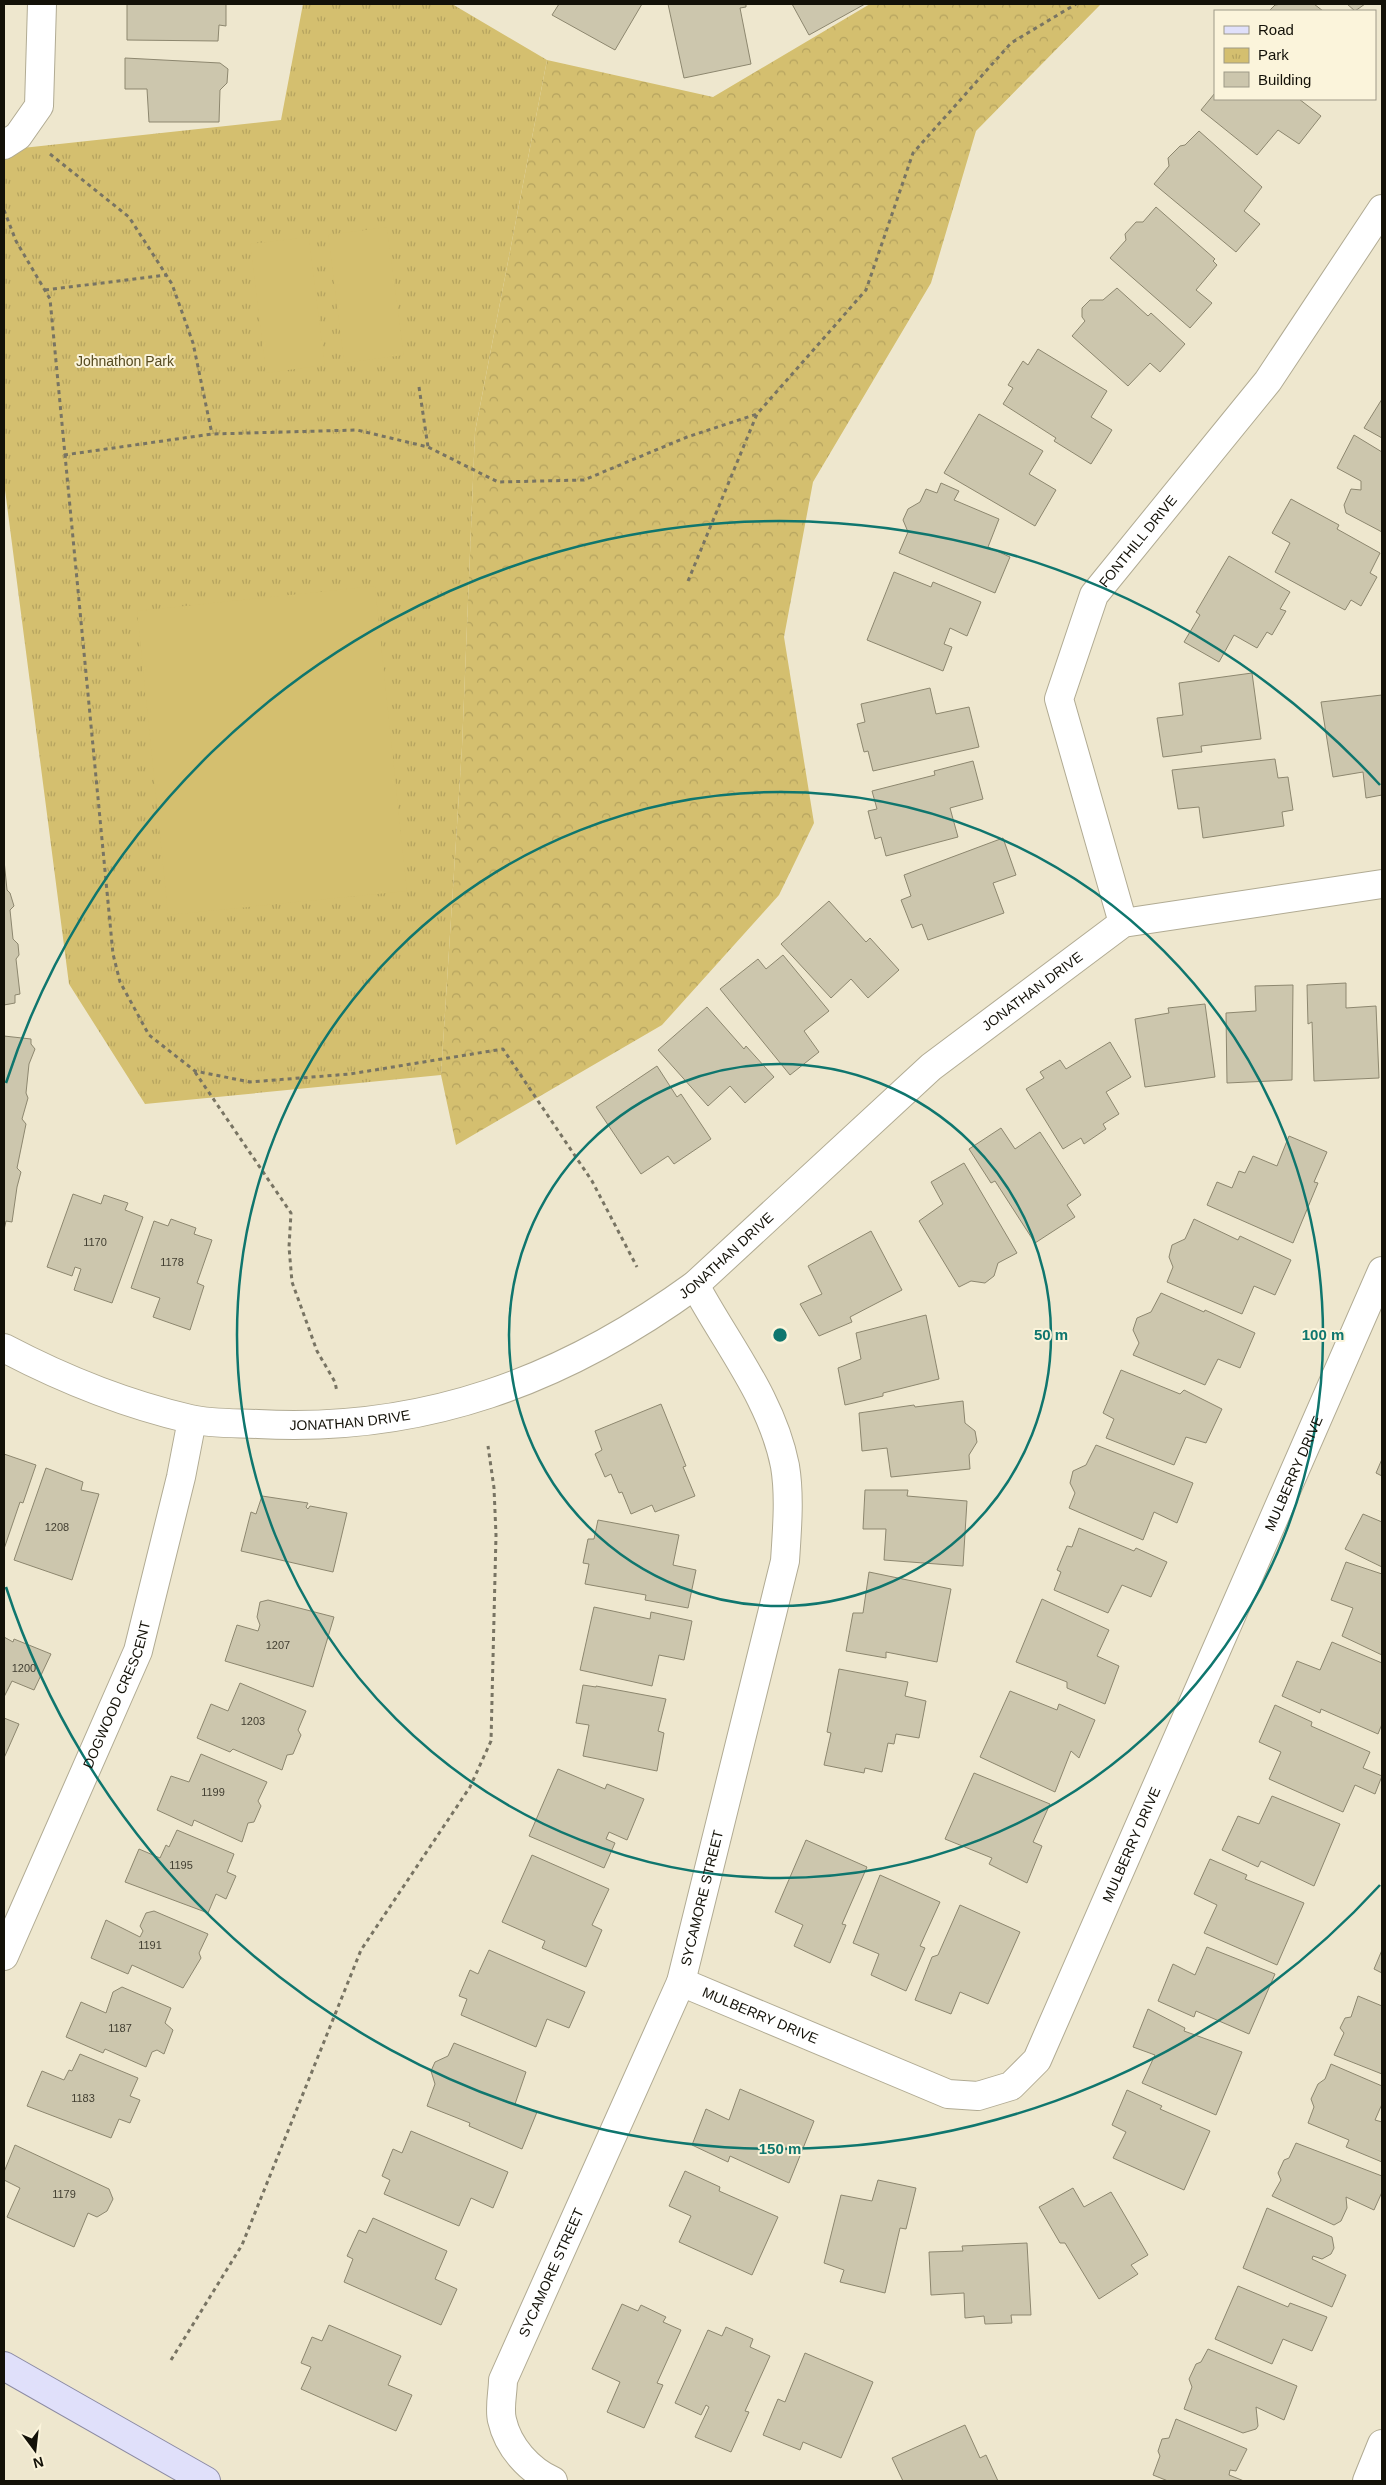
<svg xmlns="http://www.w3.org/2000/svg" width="1386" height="2485" viewBox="0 0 1386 2485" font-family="Arial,sans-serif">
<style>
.forest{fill:url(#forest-crowns)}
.park{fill:url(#park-tufts)}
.pitch{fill:#d4bf6f}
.building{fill:#ccc6ad;stroke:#8d876f}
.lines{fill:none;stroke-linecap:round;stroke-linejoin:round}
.minor-casing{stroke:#b1ab93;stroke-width:30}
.major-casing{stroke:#8b8aa3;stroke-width:30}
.path{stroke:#787463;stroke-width:3;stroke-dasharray:4 4;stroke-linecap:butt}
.minor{stroke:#fff;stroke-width:28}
.major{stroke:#e0e0fa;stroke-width:28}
.ring{fill:none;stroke:#0f766e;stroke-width:2.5}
.labels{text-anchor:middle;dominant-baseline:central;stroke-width:4;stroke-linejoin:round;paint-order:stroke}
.number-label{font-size:11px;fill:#413e31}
.park-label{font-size:14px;fill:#554a20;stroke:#fbf4db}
.street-label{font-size:14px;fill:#131108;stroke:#fbf4db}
.centre{fill:#0f766e;stroke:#fbf4db;stroke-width:2.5}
.ring-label{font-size:15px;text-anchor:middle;font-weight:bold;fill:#0f766e;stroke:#fbf4db;stroke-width:4;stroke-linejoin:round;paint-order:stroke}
</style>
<defs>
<pattern id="forest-crowns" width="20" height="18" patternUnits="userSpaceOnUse" patternTransform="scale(1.25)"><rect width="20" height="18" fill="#d4bf6f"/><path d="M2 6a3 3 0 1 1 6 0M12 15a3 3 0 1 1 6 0" fill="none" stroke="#b5a35f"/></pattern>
<pattern id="park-tufts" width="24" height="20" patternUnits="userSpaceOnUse" patternTransform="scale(1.25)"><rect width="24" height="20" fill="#d4bf6f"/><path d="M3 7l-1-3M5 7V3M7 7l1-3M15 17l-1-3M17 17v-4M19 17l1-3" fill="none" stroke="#b5a35f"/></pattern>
</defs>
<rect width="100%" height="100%" fill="#eee7ce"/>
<polygon class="forest" points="870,4 1101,4 976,131 931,283 813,482 784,637 814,823 779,895 662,1025 456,1145 441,1075 462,747 475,432 547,60 713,97"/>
<polygon class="park" points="303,4 452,4 547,60 475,432 462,747 441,1075 145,1104 69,984 4,482 4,150 281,120"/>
<g class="pitch">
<polygon points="387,227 404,355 344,363 328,235"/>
<polygon points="309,237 325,365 266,373 250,244"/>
<polygon points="375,586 407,891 168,915 137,611"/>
</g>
<g class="building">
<polygon points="127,4 226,4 226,26 219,25 218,41 127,40"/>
<polygon points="559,4 642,4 615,50 552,15"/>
<polygon points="668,4 746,4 746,7 740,8 751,64 684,78"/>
<polygon points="792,4 865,4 809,35"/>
<polygon points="1282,4 1314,4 1323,11 1269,11 1275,5"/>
<polygon points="1347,4 1365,4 1355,11"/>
<polygon points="125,58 220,63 228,69 227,83 220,90 219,122 149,122 147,89 125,89"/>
<polygon points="1215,93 1215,99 1299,99 1321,116 1299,144 1278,130 1257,155 1201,110"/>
<polygon points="1199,131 1262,187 1244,211 1260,224 1236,252 1154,184 1169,166 1168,158 1180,146 1185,145"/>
<polygon points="1156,207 1215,259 1213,261 1217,265 1196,290 1212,303 1190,328 1110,258 1126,240 1125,234 1136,222 1143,222"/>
<polygon points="1117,288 1148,316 1151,313 1185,344 1160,372 1150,363 1128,386 1072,336 1085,321 1082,317 1082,308 1090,300 1103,300"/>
<polygon points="1038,349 1107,391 1091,417 1112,430 1091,464 1054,441 1056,438 1003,404 1013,388 1008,385 1023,361 1028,365"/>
<polygon points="1382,399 1382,438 1364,428"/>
<polygon points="979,414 1043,451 1029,474 1056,490 1035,526 944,473"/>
<polygon points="1354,435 1382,452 1382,532 1346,513 1344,505 1351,489 1361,490 1361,481 1337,468"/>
<polygon points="941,483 959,491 954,500 999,519 988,547 1010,557 995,593 899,553 908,532 903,520 908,509 920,502 926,489 937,493"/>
<polygon points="1291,499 1339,525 1337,529 1380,553 1370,573 1377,577 1361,606 1351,600 1345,610 1275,572 1290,543 1272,533"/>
<polygon points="1229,556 1290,592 1280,609 1286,611 1272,635 1267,632 1257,648 1234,635 1219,662 1184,642 1200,615 1196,612"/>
<polygon points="894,572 931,587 933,582 981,602 967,636 950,628 944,644 952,647 943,671 867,640"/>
<polygon points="1252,673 1261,739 1201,746 1202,752 1163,757 1157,718 1183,715 1179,683"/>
<polygon points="930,688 936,714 969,707 979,747 873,771 868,751 864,752 857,724 865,722 861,704"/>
<polygon points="1382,695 1382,795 1366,798 1363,772 1333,777 1321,702"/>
<polygon points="1275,759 1278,778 1288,777 1293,810 1282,812 1284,826 1203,838 1199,807 1178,809 1172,770"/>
<polygon points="973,761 983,799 950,808 958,837 886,856 881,837 875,839 868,811 877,809 872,791 935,775 934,771"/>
<polygon points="1003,838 1016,875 993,883 1004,913 928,940 922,924 912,928 901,900 911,896 904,875"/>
<polygon points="4,860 7,890 10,893 14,906 10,910 13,939 18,944 19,955 16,959 20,994 15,995 15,1003 4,1005"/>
<polygon points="829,901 866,942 870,938 899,970 868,998 851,979 831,998 781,944"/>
<polygon points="783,955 829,1011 804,1031 819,1052 790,1075 720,989 758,959 766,969"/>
<polygon points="1346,983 1346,1008 1376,1006 1379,1078 1314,1081 1312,1022 1308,1024 1307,985"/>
<polygon points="1293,985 1292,1080 1227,1083 1226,1013 1256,1011 1255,986"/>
<polygon points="1205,1004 1215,1077 1145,1087 1135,1019 1169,1013 1168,1008"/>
<polygon points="707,1007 744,1049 746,1046 774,1077 745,1103 730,1086 708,1106 658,1050"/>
<polygon points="4,1036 31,1039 31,1044 35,1049 29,1064 26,1093 28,1098 22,1119 26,1124 17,1168 21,1172 17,1187 12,1222 6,1221 4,1230"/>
<polygon points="1110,1042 1131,1077 1106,1092 1119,1114 1103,1124 1106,1129 1084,1144 1081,1138 1063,1149 1026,1089 1044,1078 1040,1072 1060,1060 1066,1069"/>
<polygon points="657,1066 677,1097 681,1094 711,1139 674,1164 668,1156 641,1174 596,1107"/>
<polygon points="1001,1128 1015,1149 1040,1132 1081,1195 1067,1205 1075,1217 1035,1243 995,1181 991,1183 969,1149"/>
<polygon points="1289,1136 1327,1152 1314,1182 1318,1183 1293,1243 1207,1205 1217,1182 1232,1188 1239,1171 1245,1173 1253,1156 1277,1166"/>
<polygon points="964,1163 1017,1253 998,1263 994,1276 985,1283 971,1281 959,1287 919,1221 943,1204 931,1182"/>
<polygon points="73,1194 101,1204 104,1195 128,1203 125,1210 143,1217 112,1303 74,1290 81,1269 75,1267 72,1276 47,1267"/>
<polygon points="171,1219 196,1228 194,1234 212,1240 197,1283 204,1286 190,1330 153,1317 160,1298 131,1288 154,1221 168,1226"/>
<polygon points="1194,1219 1238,1240 1240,1236 1291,1260 1275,1295 1254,1286 1242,1314 1167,1282 1173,1267 1169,1257 1172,1245 1185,1239"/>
<polygon points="871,1231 902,1290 850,1317 852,1322 819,1336 800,1304 822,1294 808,1266"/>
<polygon points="1161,1293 1204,1312 1205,1310 1255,1333 1240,1368 1218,1359 1205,1385 1133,1355 1139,1343 1133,1330 1137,1318 1151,1312"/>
<polygon points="926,1315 939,1379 883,1393 883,1396 845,1405 838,1368 861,1359 856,1333"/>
<polygon points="1121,1370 1180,1394 1184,1390 1222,1409 1206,1443 1186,1437 1174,1465 1106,1438 1114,1419 1103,1413"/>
<polygon points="963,1401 965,1423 975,1431 977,1442 969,1455 970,1469 891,1477 887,1448 862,1451 859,1413 914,1405 915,1407"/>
<polygon points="661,1404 686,1466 683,1467 695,1496 655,1512 652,1505 631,1514 622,1492 619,1493 611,1474 605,1477 595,1454 602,1450 595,1431"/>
<polygon points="1096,1445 1193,1483 1177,1523 1154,1512 1143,1540 1069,1508 1075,1493 1070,1483 1073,1471 1086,1465"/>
<polygon points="4,1454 36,1465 23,1503 20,1502 4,1549"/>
<polygon points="1382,1459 1382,1476 1376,1473"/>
<polygon points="46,1468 83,1482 81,1490 99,1494 72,1580 14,1560"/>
<polygon points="865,1490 908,1490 907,1496 967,1501 963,1566 884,1560 886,1529 863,1529"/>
<polygon points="262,1496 308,1503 306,1507 308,1509 310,1506 347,1513 333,1572 241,1551 251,1512 256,1514"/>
<polygon points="1363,1514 1382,1522 1382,1567 1345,1549"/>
<polygon points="598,1520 679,1535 673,1565 696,1570 688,1608 645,1600 646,1595 585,1584 589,1564 583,1563 588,1539 594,1539"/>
<polygon points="1079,1528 1134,1551 1136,1548 1167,1562 1151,1597 1122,1585 1108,1613 1054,1590 1061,1572 1057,1570 1067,1546 1072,1547"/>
<polygon points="1346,1562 1382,1574 1382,1655 1342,1636 1353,1608 1331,1600"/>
<polygon points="869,1572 951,1589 937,1662 886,1652 886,1658 846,1651 853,1613 863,1613"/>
<polygon points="1042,1599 1109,1630 1097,1656 1119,1666 1105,1704 1067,1688 1067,1682 1016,1662"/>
<polygon points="268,1600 334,1617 313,1687 225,1661 237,1625 258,1631 260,1625 257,1617 260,1602"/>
<polygon points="594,1607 650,1619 651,1612 692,1621 684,1660 659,1655 652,1686 580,1670"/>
<polygon points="4,1637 13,1642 14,1639 51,1654 34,1690 12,1681 4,1697"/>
<polygon points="1332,1642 1382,1663 1382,1724 1378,1734 1321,1709 1320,1713 1282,1696 1297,1661 1320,1670"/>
<polygon points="839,1669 908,1682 905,1696 926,1701 919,1738 896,1734 894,1744 888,1743 882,1772 865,1768 864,1773 824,1765 831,1733 827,1732"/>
<polygon points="240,1683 306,1711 298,1730 301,1735 293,1754 287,1755 282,1770 233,1749 230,1752 197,1738 211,1704 228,1711"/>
<polygon points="583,1685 596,1687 596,1686 666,1699 658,1731 664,1733 657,1771 583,1756 589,1725 576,1723"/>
<polygon points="1010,1691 1057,1710 1059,1704 1095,1720 1079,1758 1071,1751 1055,1792 980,1757"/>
<polygon points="1275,1705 1312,1722 1311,1726 1370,1752 1363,1768 1382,1776 1375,1794 1355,1785 1343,1812 1269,1779 1281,1752 1259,1742"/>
<polygon points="4,1718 19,1724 4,1758"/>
<polygon points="201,1754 267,1782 258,1801 261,1806 254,1822 248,1823 242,1842 194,1820 192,1826 157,1810 171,1776 189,1782"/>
<polygon points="558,1769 605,1789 607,1784 644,1799 627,1840 609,1832 606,1839 615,1843 604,1868 529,1836"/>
<polygon points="974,1773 1050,1804 1033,1842 1042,1846 1027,1883 989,1864 992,1858 945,1839"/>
<polygon points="1272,1796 1340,1824 1314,1886 1261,1861 1258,1867 1222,1850 1238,1816 1259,1824"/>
<polygon points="177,1830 234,1854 227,1872 236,1876 226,1899 216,1894 208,1913 125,1882 139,1849 160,1858 166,1845 169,1847"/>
<polygon points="806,1840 867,1867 842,1924 846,1925 830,1963 794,1946 803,1925 775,1912"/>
<polygon points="532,1855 609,1889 592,1925 602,1930 586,1967 542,1948 545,1941 502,1922"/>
<polygon points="1210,1859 1247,1875 1245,1879 1304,1903 1277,1965 1204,1933 1217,1905 1194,1894"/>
<polygon points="880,1875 940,1902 920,1946 925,1948 906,1991 871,1975 879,1954 853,1943"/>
<polygon points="960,1905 1020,1932 988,2004 960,1992 951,2014 915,2000 932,1957 938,1955"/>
<polygon points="154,1911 208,1934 199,1953 201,1958 183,1988 132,1965 128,1974 91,1958 106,1920 140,1937 143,1931 140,1926 146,1913"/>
<polygon points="1207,1947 1275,1974 1249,2034 1196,2011 1194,2017 1158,2001 1173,1964 1195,1975"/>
<polygon points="489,1950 585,1992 569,2028 547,2019 536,2047 461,2015 467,1999 459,1996 470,1970 478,1974"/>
<polygon points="1382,1950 1382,1973 1374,1969"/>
<polygon points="122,1987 171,2008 165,2023 173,2030 164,2054 157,2050 152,2052 146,2067 105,2049 103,2053 66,2037 81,2002 106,2013 113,1992"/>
<polygon points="1358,1996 1382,2006 1382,2074 1334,2055 1344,2033 1340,2028 1345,2018 1351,2017"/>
<polygon points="1148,2009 1185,2028 1184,2031 1242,2052 1216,2115 1142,2083 1155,2055 1133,2047"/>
<polygon points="454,2043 526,2072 515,2104 537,2112 522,2149 469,2126 470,2123 427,2106 435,2084 431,2071 435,2062 448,2056"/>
<polygon points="80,2054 138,2078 130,2096 140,2100 130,2123 119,2119 111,2138 27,2106 42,2071 64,2080 69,2070 72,2071"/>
<polygon points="1331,2064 1382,2086 1382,2104 1375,2120 1382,2122 1382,2162 1346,2147 1349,2140 1308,2123 1314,2107 1311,2099 1318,2084 1325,2079"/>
<polygon points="740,2089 814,2121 789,2183 730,2156 728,2162 692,2145 706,2109 729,2120"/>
<polygon points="1127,2090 1162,2106 1160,2109 1210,2131 1184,2190 1113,2158 1126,2132 1112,2125"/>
<polygon points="411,2131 508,2172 493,2208 471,2198 459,2226 384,2194 390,2180 382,2176 393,2149 402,2153"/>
<polygon points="1296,2143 1382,2176 1382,2192 1374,2210 1346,2197 1347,2208 1341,2221 1334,2225 1272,2196 1281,2180 1278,2173 1284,2160 1289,2158"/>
<polygon points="15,2145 109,2189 113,2199 107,2211 97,2217 88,2213 74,2247 7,2217 20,2188 4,2180 4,2172"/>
<polygon points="685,2171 720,2187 719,2191 778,2217 752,2275 679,2242 691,2216 669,2206"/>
<polygon points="878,2180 916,2188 906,2229 900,2228 885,2293 840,2282 844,2270 824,2263 841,2195 872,2201"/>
<polygon points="1073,2188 1084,2207 1111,2192 1148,2255 1131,2265 1138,2274 1099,2299 1065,2243 1060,2243 1039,2207"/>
<polygon points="1267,2208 1332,2237 1334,2248 1331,2254 1322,2259 1313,2256 1312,2259 1346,2275 1332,2307 1243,2268"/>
<polygon points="373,2218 447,2251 435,2279 457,2289 441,2325 344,2282 353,2259 347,2256 359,2230 366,2233"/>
<polygon points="1027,2243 1031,2315 1011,2315 1012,2323 985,2324 984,2316 965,2318 964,2293 931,2295 929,2252 963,2251 962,2246"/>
<polygon points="1238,2286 1288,2307 1290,2303 1327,2317 1312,2351 1283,2339 1272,2364 1215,2339"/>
<polygon points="622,2304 638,2311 641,2305 666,2317 663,2322 681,2330 657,2383 663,2385 644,2428 607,2412 620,2382 592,2369"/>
<polygon points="329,2325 401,2356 388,2385 412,2395 396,2431 301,2389 311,2367 301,2363 312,2337 322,2341"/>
<polygon points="726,2327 753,2339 750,2347 770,2356 745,2411 749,2412 731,2452 695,2437 709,2407 706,2405 701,2415 675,2403 708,2330 722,2336"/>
<polygon points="1208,2349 1297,2386 1284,2420 1256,2407 1258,2426 1256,2429 1243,2433 1184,2409 1192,2387 1189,2379 1196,2364 1201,2362"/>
<polygon points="805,2353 873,2382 841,2458 803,2442 800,2450 763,2435 778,2399 785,2402"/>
<polygon points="1176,2419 1247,2449 1236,2471 1230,2470 1229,2475 1244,2481 1168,2481 1153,2475 1160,2456 1158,2451 1162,2439 1169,2438"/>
<polygon points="965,2425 980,2458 986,2455 998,2481 903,2481 892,2458"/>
</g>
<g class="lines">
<g class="minor-casing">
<g id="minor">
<polyline points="4,145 18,136 39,106 42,4"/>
<path id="s1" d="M1123,923L1059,699L1094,595L1268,381L1382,209"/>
<path id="s2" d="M4,1348C63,1379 125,1404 190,1419C211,1424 236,1423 258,1424C423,1433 563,1381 695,1285L931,1067L1123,923L1382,884"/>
<path id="s3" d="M4,1956L138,1651L181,1477L192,1420"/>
<path id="s4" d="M681,1982L948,2094L978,2096L1011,2086L1037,2060L1382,1271"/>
<path id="s5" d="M553,2481C529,2470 508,2447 502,2420C499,2408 503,2392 503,2380L681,1982L785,1561C787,1530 790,1496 785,1466C772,1399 726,1343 695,1285"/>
<polyline points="1367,2481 1382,2444"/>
</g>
</g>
<g class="major-casing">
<polyline id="major" points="4,2366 206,2481"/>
</g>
<g class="path">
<polyline points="50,154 129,217 172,284 193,343 212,434"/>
<polyline points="4,210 16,241 50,299 113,954 120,982 149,1035 195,1071 250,1082 350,1074 503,1049 592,1181 637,1267"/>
<polyline points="45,290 167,275"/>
<polyline points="419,387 428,447"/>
<polyline points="64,455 212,434 357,430 428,447 498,482 584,480 687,437 757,414"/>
<polyline points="688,581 757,414 866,290 913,153 1011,43 1076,4"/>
<polyline points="195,1072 291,1213 289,1247 292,1282 317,1351 335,1382 337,1392"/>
<polyline points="171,2360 242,2245 361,1950 470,1787 491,1741 496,1535 494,1488 488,1446"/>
</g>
<use href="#minor" class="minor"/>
<use href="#major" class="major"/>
</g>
<g class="ring">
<circle cx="780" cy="1335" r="271"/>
<circle cx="780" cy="1335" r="543"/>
<path d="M1380 1885A814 814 0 0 1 6 1587M6 1083A814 814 0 0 1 1380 785"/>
</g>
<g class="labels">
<g class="number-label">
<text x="95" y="1242">1170</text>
<text x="172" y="1262">1178</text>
<text x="57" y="1527">1208</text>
<text x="278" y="1645">1207</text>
<text x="24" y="1668">1200</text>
<text x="253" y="1721">1203</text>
<text x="213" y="1792">1199</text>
<text x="181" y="1865">1195</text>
<text x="150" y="1945">1191</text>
<text x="120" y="2028">1187</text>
<text x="83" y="2098">1183</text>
<text x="64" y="2194">1179</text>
</g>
<g class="park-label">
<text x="125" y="361">Johnathon Park</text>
</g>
<g class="street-label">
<text stroke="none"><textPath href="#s1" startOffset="412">FONTHILL DRIVE</textPath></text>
<text stroke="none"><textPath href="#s2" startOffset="1184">JONATHAN DRIVE</textPath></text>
<text stroke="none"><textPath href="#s2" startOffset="779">JONATHAN DRIVE</textPath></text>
<text stroke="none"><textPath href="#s2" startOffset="360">JONATHAN DRIVE</textPath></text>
<text stroke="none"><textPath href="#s4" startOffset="1031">MULBERRY DRIVE</textPath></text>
<text stroke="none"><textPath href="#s3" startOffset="285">DOGWOOD CRESCENT</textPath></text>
<text stroke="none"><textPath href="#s4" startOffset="626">MULBERRY DRIVE</textPath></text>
<text stroke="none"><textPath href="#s5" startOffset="645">SYCAMORE STREET</textPath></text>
<text stroke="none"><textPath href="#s4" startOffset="86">MULBERRY DRIVE</textPath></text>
<text stroke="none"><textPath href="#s5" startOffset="240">SYCAMORE STREET</textPath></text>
</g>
</g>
<circle cx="780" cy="1335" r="8" class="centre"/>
<g class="ring-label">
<text x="1051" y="1340">50 m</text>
<text x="1323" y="1340">100 m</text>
<text x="780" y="2154">150 m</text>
</g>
<rect width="1386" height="2485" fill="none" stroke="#131108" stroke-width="10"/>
<rect x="1214" y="10" width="162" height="90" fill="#fbf4db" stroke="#9e9987"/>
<rect x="1224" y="26" width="25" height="8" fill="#e0e0fa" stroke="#9e9987"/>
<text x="1258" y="35" font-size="15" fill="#131108">Road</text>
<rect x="1224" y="48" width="25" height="15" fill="url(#park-tufts)" stroke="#9e9987"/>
<text x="1258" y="60" font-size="15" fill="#131108">Park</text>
<rect x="1224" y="72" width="25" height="15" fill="#ccc6ad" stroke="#9e9987"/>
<text x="1258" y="85" font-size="15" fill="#131108">Building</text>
<g transform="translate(35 2450) rotate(165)" stroke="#fbf4db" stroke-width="4" paint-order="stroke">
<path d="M0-4L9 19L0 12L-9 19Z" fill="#131108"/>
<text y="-8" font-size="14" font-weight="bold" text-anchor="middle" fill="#131108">N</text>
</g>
</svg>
